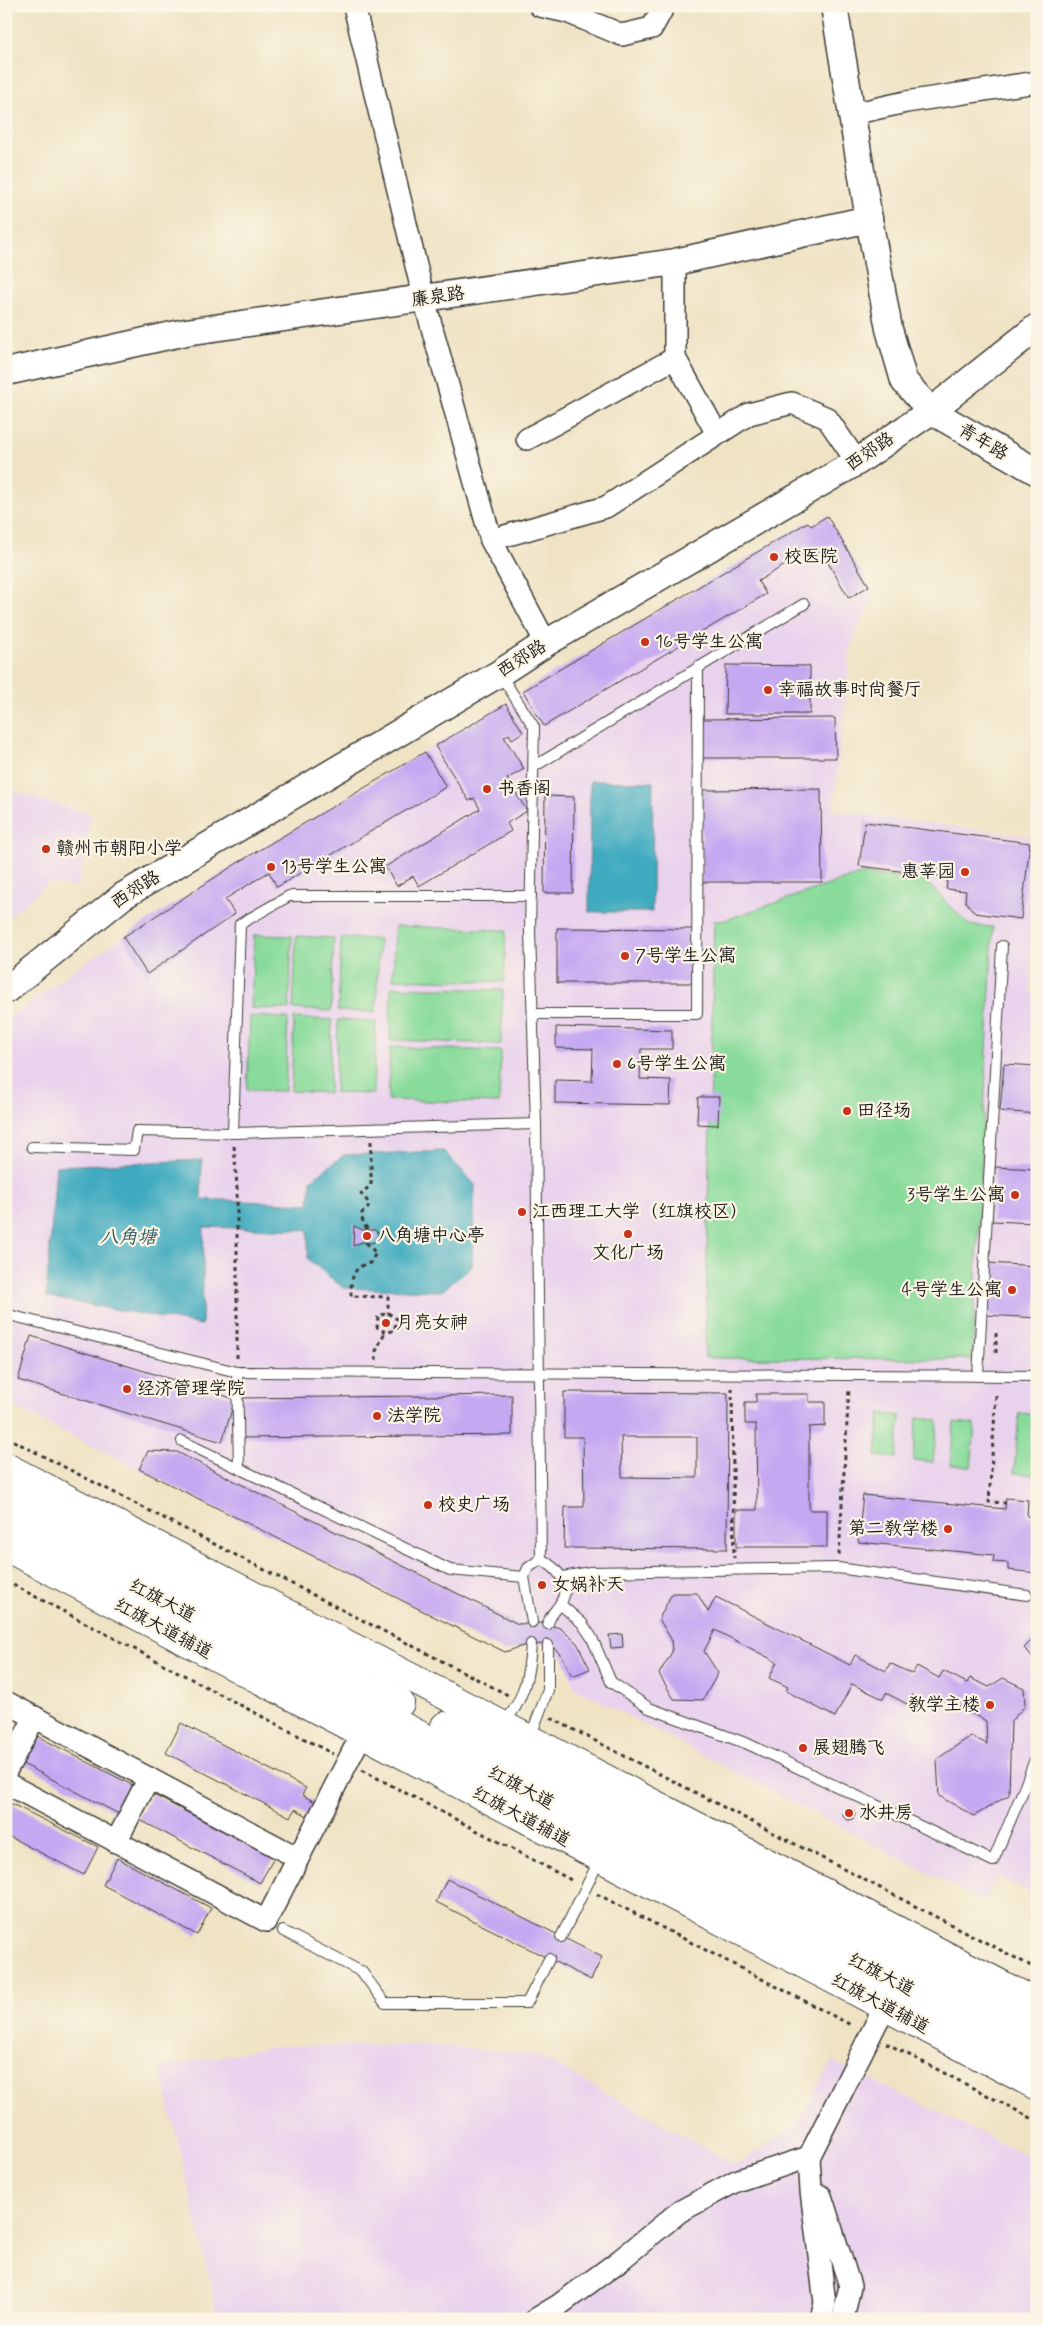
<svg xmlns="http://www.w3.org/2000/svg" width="1043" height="2325" viewBox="0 0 1043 2325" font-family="Mynerve,'LXGW WenKai TC',sans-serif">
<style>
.built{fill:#e9d2ed}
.green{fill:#89db9b;stroke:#527c5c}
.water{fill:#40abc0;stroke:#2e646e}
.building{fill:#c5a8f2;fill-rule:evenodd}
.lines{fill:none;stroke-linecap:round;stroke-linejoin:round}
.service-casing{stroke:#3c3a35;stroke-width:12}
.minor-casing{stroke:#3c3a35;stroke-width:24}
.tertiary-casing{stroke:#3c3a35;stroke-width:29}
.secondary-casing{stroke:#3c3a35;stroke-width:30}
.primary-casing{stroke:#3c3a35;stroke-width:30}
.path{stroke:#3c3a35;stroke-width:3;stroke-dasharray:4 4;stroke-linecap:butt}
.service{stroke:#fff;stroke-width:10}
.minor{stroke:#fff;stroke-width:21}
.tertiary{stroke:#fff;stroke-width:26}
.secondary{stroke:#fff;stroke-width:28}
.primary{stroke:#fff;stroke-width:28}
.poi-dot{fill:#c8321e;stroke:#fcf5e5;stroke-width:2}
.labels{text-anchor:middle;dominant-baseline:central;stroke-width:4.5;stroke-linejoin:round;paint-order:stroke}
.street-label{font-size:18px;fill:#1c1c1c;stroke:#fcf5e5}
.poi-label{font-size:18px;fill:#1c1c1c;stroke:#fcf5e5;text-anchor:start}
.water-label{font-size:19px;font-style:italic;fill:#2c5c66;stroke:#fcf5e5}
</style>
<rect width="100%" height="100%" fill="#fcf5e5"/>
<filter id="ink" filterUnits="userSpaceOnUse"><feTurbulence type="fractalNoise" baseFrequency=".02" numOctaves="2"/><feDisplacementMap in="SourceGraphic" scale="10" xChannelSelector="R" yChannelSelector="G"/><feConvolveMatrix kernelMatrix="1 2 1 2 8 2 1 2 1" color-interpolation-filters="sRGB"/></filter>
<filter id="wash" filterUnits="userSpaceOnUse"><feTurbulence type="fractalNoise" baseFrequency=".0096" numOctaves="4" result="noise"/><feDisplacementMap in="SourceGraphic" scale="20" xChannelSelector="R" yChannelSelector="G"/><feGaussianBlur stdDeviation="1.12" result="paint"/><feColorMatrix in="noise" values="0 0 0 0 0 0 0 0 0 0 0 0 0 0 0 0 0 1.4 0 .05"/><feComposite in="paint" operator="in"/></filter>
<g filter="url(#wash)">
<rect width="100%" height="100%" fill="#efe3c4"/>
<g class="built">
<polygon points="827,516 869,586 873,597 851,644 833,811 1035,837 1030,992 1037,996 1037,1896 997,1876 983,1902 575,1688 562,1656 553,1647 545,1644 526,1645 505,1652 501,1629 518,1623 178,1452 148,1451 139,1469 6,1403 6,1020 81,965 239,862 808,522 811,526"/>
<polygon points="6,789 92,815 77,887 48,883 6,919"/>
<polygon points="429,2045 537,2055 736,2165 796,2125 832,2061 1037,2160 1037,2319 219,2319 160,2067 280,2046"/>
</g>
<g class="green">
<polygon points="860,874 924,880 969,925 993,927 972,1359 705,1358 714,921 722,921"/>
<polygon points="395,926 506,930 504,982 393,979"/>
<polygon points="254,935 292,936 289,1009 251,1008"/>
<polygon points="296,936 334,938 331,1011 293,1009"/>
<polygon points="341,938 379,939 376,1012 338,1011"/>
<polygon points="391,987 503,990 501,1044 390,1040"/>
<polygon points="250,1016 288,1018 285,1091 247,1090"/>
<polygon points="294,1018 332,1020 329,1093 291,1091"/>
<polygon points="338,1020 376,1021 373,1094 335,1093"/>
<polygon points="390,1047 501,1051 499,1103 388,1100"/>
<polygon points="880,1413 901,1416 896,1458 876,1456"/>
<polygon points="1019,1413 1037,1415 1037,1475 1014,1473"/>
<polygon points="917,1418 938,1420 933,1462 913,1460"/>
<polygon points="954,1422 975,1424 971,1467 950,1465"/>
</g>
<g class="water">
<polygon points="590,781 653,782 652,912 589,912"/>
<polygon points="444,1151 475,1185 472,1266 442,1291 343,1288 308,1259 308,1230 204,1227 202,1325 46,1297 56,1166 202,1160 201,1199 309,1204 311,1180 344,1155"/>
</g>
<g id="blocks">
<g class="building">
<polygon points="827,516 869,586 849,598 821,551 805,560 802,555 758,581 766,594 544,726 523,691 808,522 811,526"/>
<polygon points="726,665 810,666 810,714 725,714"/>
<polygon points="506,704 523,732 512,739 509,734 504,737 524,769 507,779 527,811 507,823 511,831 419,886 413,876 397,886 385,867 480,809 474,798 469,801 435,746"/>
<polygon points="835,718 836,758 701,758 701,719"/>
<polygon points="425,752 446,787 277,887 269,872 225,899 235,914 147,974 123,937 239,862"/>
<polygon points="821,789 822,882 702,882 702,790"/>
<polygon points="545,796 574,797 573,893 544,893"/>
<polygon points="865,822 1030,843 1021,919 975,913 965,901 966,891 946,889 948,877 859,866"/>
<polygon points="557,928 693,929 693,983 557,983"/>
<polygon points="556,1027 672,1030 672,1049 641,1049 640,1079 671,1080 670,1105 555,1103 555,1080 592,1081 593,1049 556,1048"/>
<polygon points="1004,1064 1037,1066 1037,1114 1000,1111"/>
<polygon points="698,1097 719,1097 718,1125 697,1124"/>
<polygon points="995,1167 1037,1169 1037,1223 992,1221"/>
<polygon points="354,1226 363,1230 375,1230 378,1233 378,1240 372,1243 362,1242 353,1246"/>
<polygon points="988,1263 1037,1266 1037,1318 986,1315"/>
<polygon points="31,1336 235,1399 222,1442 18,1380"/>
<path d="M564,1392L728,1393L727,1549L564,1548L565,1507H584L583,1437H564ZM621,1437H697V1478L622,1477Z"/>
<polygon points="756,1394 809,1394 809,1402 825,1402 825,1426 809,1427 809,1510 827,1510 827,1547 736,1547 736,1510 757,1510 756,1424 745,1424 745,1402 756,1402"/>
<polygon points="512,1395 512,1435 241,1438 241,1398"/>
<polygon points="148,1451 177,1452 518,1624 542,1623 560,1628 577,1643 590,1669 572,1676 562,1656 553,1647 545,1644 526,1645 505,1652 139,1469"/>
<polygon points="863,1495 1005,1509 1006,1498 1028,1500 1027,1516 1037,1517 1037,1573 1008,1570 1008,1563 993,1562 994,1555 858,1542"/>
<polygon points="672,1593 697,1593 708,1612 716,1597 850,1665 855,1655 886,1671 890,1663 912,1674 917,1666 939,1678 943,1671 967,1683 970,1678 989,1687 1003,1678 1024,1688 1025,1706 1011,1721 1009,1795 974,1816 939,1796 937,1759 971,1736 987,1744 986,1721 939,1696 934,1706 912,1695 907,1704 886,1693 883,1699 852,1684 835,1717 786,1691 788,1687 769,1678 777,1662 715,1630 704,1651 718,1673 703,1700 674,1699 659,1674 672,1652 671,1639 659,1619"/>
<polygon points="622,1634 623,1647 611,1648 609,1635"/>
<polygon points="1034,1638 1037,1641 1037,1655 1034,1658 1024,1648"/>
<polygon points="181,1723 306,1788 302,1795 319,1804 311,1818 295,1809 290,1817 166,1753"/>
<polygon points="37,1736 134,1786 119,1814 23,1764"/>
<polygon points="152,1794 274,1858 260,1883 138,1819"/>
<polygon points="6,1801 98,1847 84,1875 6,1835"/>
<circle cx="849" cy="1814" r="6"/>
<polygon points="117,1858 211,1908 197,1935 103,1885"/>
<polygon points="447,1879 602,1957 591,1980 436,1902"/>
</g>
</g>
</g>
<g filter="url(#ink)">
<use href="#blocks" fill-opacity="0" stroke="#3c3a35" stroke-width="1"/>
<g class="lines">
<g class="service-casing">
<g id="service">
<polyline points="500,674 534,727 530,931 536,1124 541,1559"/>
<polyline points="535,766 804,604"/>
<polyline points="533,1014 697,1014 698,667"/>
<polyline points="233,1133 240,924 289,896 531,896"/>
<polyline points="32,1147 134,1150 137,1131 233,1133 536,1124"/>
<polyline points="13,1316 237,1372 1037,1376"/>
<polyline points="237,1372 239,1467"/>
<polyline points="978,1376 1002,946"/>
<polyline points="182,1441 450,1570 524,1577"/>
<path d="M541,1559C557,1568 573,1584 560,1604C555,1612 550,1614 548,1624"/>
<polyline points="563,1577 590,1572 838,1568 1027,1595"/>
<polyline points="560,1604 582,1623 592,1638 611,1682 649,1708 748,1744 993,1861 1025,1786 1037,1754"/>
<polyline points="532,1622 524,1577 528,1568 541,1559"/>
<path d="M503,1724C524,1701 529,1675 531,1644"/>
<polyline points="530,1738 548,1690 548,1645"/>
<polyline points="283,1931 362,1972 385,2003 527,2003 549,1959"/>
<polyline points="561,1937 600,1859"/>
</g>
</g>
<g class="minor-casing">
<g id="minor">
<polyline points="354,6 424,299 491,540 546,643"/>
<polyline points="540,6 567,12 622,35 652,28 664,6"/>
<polyline points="852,114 906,102 1037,82"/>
<polyline points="675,262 675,358 717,434"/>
<polyline points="527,439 675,358"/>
<polyline points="491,540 606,507 749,414 792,403 827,418 857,462"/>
<polyline points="6,1702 298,1858"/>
<polyline points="6,1771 35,1717"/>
<polyline points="6,1783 266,1921 369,1720"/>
<polyline points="116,1842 149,1778"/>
<polyline points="821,2196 850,2286 843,2319"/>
<polyline points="536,2319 559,2305 619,2261 679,2212 736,2181 809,2157"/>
<polyline points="821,2319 825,2303 811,2191 809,2157 892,1992"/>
</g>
</g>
<g class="tertiary-casing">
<g id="tertiary">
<polyline points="834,6 869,219 889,329 904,381 931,411 1037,472"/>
<polyline points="6,372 186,332 675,262 869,219"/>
<polyline points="6,990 123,896 500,673 546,643 857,462 931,411 1037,327"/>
</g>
</g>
<g class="secondary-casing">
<g id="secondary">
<polyline points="6,1467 1037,2003"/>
<polyline points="6,1547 1037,2086"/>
</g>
</g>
<g class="primary-casing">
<g id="primary">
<polyline points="6,1496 400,1703"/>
<polyline points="6,1520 1037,2056"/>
<polyline points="445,1726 1037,2032"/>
</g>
</g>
<g class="path">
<polyline points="234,1146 237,1186 237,1359"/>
<polyline points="367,1229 361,1217 362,1213 368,1208 369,1203 361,1194 371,1185 371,1140"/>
<path d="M366,1243L376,1253L370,1263C352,1266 351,1280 351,1296L388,1297V1313"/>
<polygon points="388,1313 397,1319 394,1331 385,1332 377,1327 378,1316"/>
<polyline points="996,1333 996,1357"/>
<polyline points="376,1360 376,1351 385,1332"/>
<polyline points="732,1388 734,1558"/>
<polyline points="996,1396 989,1502 1005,1503"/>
<polyline points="6,1437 508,1695"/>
<polyline points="839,1555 849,1389"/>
<polyline points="6,1581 333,1754"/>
<polyline points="551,1718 1037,1969"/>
<polyline points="362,1770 573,1881"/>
<polyline points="597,1894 853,2026"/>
<polyline points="886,2043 1037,2121"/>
</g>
<use href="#service" class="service"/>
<use href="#minor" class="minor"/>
<use href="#tertiary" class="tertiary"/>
<use href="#secondary" class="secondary"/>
<use href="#primary" class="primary"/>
</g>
</g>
<g class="poi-dot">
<circle cx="774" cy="557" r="5"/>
<circle cx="645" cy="642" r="5"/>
<circle cx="768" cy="690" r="5"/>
<circle cx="487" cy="789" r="5"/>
<circle cx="46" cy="849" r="5"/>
<circle cx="271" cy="867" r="5"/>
<circle cx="965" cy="872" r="5"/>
<circle cx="625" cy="956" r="5"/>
<circle cx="617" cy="1064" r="5"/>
<circle cx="847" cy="1111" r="5"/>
<circle cx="1015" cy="1195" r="5"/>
<circle cx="522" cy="1212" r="5"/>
<circle cx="628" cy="1234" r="5"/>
<circle cx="367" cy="1236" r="5"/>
<circle cx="1012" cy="1290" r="5"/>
<circle cx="386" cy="1323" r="5"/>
<circle cx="127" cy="1389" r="5"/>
<circle cx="377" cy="1416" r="5"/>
<circle cx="428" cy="1505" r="5"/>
<circle cx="948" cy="1529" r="5"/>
<circle cx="542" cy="1585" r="5"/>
<circle cx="990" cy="1705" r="5"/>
<circle cx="803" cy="1748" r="5"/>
<circle cx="849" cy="1813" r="5"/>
</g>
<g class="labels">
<g class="street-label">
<text transform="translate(438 297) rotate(-8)">廉泉路</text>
<text transform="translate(983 442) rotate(31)">青年路</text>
<text transform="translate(870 452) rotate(-34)">西郊路</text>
<text transform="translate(522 659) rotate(-32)">西郊路</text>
<text transform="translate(136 890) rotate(-33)">西郊路</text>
<text transform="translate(162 1601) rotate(27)">红旗大道</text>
<text transform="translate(163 1629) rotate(28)">红旗大道辅道</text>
<text transform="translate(521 1788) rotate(28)">红旗大道</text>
<text transform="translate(521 1817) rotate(28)">红旗大道辅道</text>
<text transform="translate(881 1975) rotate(27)">红旗大道</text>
<text transform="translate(880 2004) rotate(28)">红旗大道辅道</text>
</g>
<g class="poi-label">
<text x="784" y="557">校医院</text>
<text x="655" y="642">16号学生公寓</text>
<text x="778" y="690">幸福故事时尚餐厅</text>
<text x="497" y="789">书香阁</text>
<text x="56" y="849">赣州市朝阳小学</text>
<text x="281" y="867">13号学生公寓</text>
<text x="955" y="872" text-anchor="end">惠莘园</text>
<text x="635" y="956">7号学生公寓</text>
<text x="627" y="1064">6号学生公寓</text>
<text x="857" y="1111">田径场</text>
<text x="1005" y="1195" text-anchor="end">3号学生公寓</text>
<text x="532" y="1212">江西理工大学（红旗校区）</text>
<text x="377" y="1236">八角塘中心亭</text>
<text x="628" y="1253" text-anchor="middle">文化广场</text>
<text x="1002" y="1290" text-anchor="end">4号学生公寓</text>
<text x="396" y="1323">月亮女神</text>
<text x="137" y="1389">经济管理学院</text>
<text x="387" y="1416">法学院</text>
<text x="438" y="1505">校史广场</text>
<text x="938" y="1529" text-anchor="end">第二教学楼</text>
<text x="552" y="1585">女娲补天</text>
<text x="980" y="1705" text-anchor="end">教学主楼</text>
<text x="813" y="1748">展翅腾飞</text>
<text x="859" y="1813">水井房</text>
</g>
<g class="water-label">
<text x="128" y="1237">八角塘</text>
</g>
</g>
<rect width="1043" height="2325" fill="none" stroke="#fcf5e5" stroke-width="25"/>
</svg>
